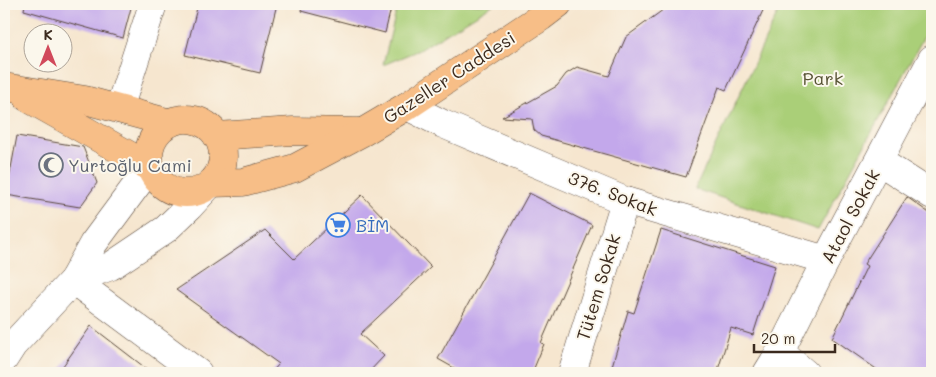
<svg xmlns="http://www.w3.org/2000/svg" width="936" height="377" viewBox="0 0 936 377" font-family="Mali,sans-serif">
<style>
.green{fill:#aacf78;stroke:#727c4b}
.building{fill:#c3a8eb}
.lines{fill:none;stroke-linecap:round;stroke-linejoin:round}
.minor-casing{stroke:#574639;stroke-width:29}
.major-casing{stroke:#574639;stroke-width:29}
.minor{stroke:#fff;stroke-width:28}
.major{stroke:#f7be87;stroke-width:28}
.labels{text-anchor:middle;dominant-baseline:central;stroke-width:4;stroke-linejoin:round;paint-order:stroke}
.street-label{font-size:18px;fill:#3b2a1e;stroke:#fbf7ec}
.park-label{font-size:18px;fill:#575334;stroke:#fbf7ec}
.worship-label{font-size:18px;fill:#5b616d;stroke:#fbf7ec;text-anchor:start}
.shop-label{font-size:18px;fill:#366cbe;stroke:#fbf7ec;text-anchor:start}
</style>
<rect width="100%" height="100%" fill="#fbf7ec"/>
<filter id="ink" filterUnits="userSpaceOnUse"><feTurbulence type="fractalNoise" baseFrequency=".02" numOctaves="2"/><feDisplacementMap in="SourceGraphic" scale="10" xChannelSelector="R" yChannelSelector="G"/><feConvolveMatrix kernelMatrix="1 2 1 2 8 2 1 2 1" color-interpolation-filters="sRGB"/></filter>
<filter id="wash" filterUnits="userSpaceOnUse"><feTurbulence type="fractalNoise" baseFrequency=".0096" numOctaves="4" result="noise"/><feDisplacementMap in="SourceGraphic" scale="20" xChannelSelector="R" yChannelSelector="G"/><feGaussianBlur stdDeviation="1.12" result="paint"/><feColorMatrix in="noise" values="0 0 0 0 0 0 0 0 0 0 0 0 0 0 0 0 0 1.4 0 .05"/><feComposite in="paint" operator="in"/></filter>
<g filter="url(#wash)">
<rect width="100%" height="100%" fill="#f6e6cf"/>
<g class="green">
<polygon points="398,4 494,4 419,50 383,65"/>
<polygon points="782,4 932,4 932,22 818,230 695,189"/>
</g>
<g id="blocks">
<g class="building">
<polygon points="25,4 132,4 123,38 24,10"/>
<polygon points="198,4 277,4 260,73 185,55"/>
<polygon points="302,4 392,4 385,33 301,11"/>
<polygon points="671,4 766,4 726,90 719,87 686,177 541,136 534,130 532,119 502,117 557,86 566,74 577,67 609,76 626,37"/>
<polygon points="17,136 83,147 97,183 80,207 6,195"/>
<polygon points="529,193 592,225 541,343 544,344 532,373 463,373 438,359"/>
<polygon points="362,195 431,267 360,334 384,356 368,373 271,373 279,364 176,290 265,230 294,259"/>
<polygon points="907,197 932,215 932,373 882,373 832,338 867,266 864,264"/>
<polygon points="661,230 775,266 753,335 731,328 717,373 610,373 628,311 634,313"/>
<polygon points="91,326 152,373 58,373"/>
</g>
</g>
</g>
<g filter="url(#ink)">
<use href="#blocks" fill-opacity="0" stroke="#574639" stroke-width="1"/>
<g class="lines">
<g class="minor-casing">
<g id="minor">
<polyline points="407,106 443,124 625,201 826,260"/>
<polyline points="119,109 153,4"/>
<polyline points="879,161 932,195"/>
<polyline points="73,280 111,266 166,229 189,207 211,183"/>
<polyline points="73,280 198,373"/>
<polyline points="780,352 805,373"/>
<polyline points="4,359 13,345 73,280 93,244 150,167"/>
<polyline points="572,373 625,201"/>
<polyline points="767,373 780,352 826,260 932,59"/>
</g>
</g>
<g class="major-casing">
<g id="major">
<polyline points="4,87 85,100 170,123"/>
<polyline points="28,98 150,167"/>
<circle cx="186" cy="156" r="37"/>
<polyline points="217,136 293,131 359,132"/>
<polyline points="211,183 243,182 295,168 363,132 407,106 541,17 558,4"/>
</g>
</g>
<use href="#minor" class="minor"/>
<use href="#major" class="major"/>
</g>
</g>
<defs>
<g id="mosque-ring" transform="scale(1.25)"><circle r="9.5" fill="#fbf7ec" stroke="#6b7280" stroke-width="1.5"/><path d="M3.5-4.9A6 6 0 1 0 3.5 4.9A5 5 0 1 1 3.5-4.9Z" fill="#6b7280"/></g>
<g id="supermarket-ring" transform="scale(1.25)"><circle r="9.5" fill="#fbf7ec" stroke="#3f7fe0" stroke-width="1.5"/><path d="M-6-5.5h2.5l.6 2H6L4.5 2H-2.5L-4.4-4H-6ZM-1.5 3.2a1.3 1.3 0 1 0 .1 0ZM3 3.2a1.3 1.3 0 1 0 .1 0Z" fill="#3f7fe0"/></g>
</defs>
<g fill-rule="evenodd">
<use href="#mosque-ring" x="51" y="165"/>
<use href="#supermarket-ring" x="338" y="225"/>
</g>
<g class="labels">
<g class="street-label">
<text transform="translate(449 77) rotate(-33)">Gazeller Caddesi</text>
<text transform="translate(613 193) rotate(21)">376. Sokak</text>
<text transform="translate(850 216) rotate(-62)">Ataol Sokak</text>
<text transform="translate(598 287) rotate(-73)">Tütem Sokak</text>
</g>
<g class="park-label">
<text x="823" y="78">Park</text>
</g>
<g class="worship-label">
<text x="68" y="165">Yurtoğlu Cami</text>
</g>
<g class="shop-label">
<text x="356" y="225">BİM</text>
</g>
</g>
<rect width="936" height="377" fill="none" stroke="#fbf7ec" stroke-width="20"/>
<g transform="translate(48 48)"><circle r="24" fill="#fbf7ec" stroke="#aea59a"/>
<path d="M0-4L9 19L0 12L-9 19Z" fill="#d1495b"/>
<text y="-8" font-size="14" font-weight="bold" text-anchor="middle" fill="#3b2a1e">K</text>
</g>
<path d="M754 344v8h81v-8" fill="none" stroke="#3b2a1e" stroke-width="2.5"/>
<text x="761" y="344" font-size="15" fill="#3b2a1e" stroke="#fbf7ec" stroke-width="4" paint-order="stroke">20 m</text>
</svg>
